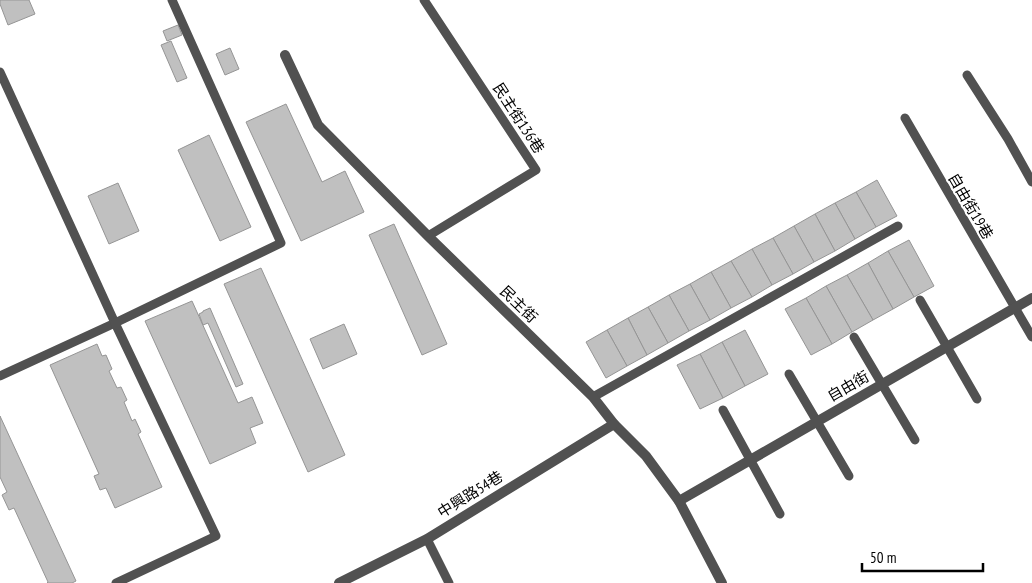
<svg xmlns="http://www.w3.org/2000/svg" width="1032" height="583" viewBox="0 0 1032 583" font-family="'PT Sans Narrow','Noto Sans TC',sans-serif">
<style>
.building{fill:#c0c0c0;stroke:#959595}
.lines{fill:none;stroke-linecap:round;stroke-linejoin:round}
.service{stroke:#515151;stroke-width:9}
.minor{stroke:#515151;stroke-width:10}
.labels{text-anchor:middle;dominant-baseline:central;stroke-width:4;stroke-linejoin:round;paint-order:stroke}
.street-label{font-size:15px;fill:#000;stroke:#fff}
</style>
<rect width="100%" height="100%" fill="#fff"/>
<g class="building">
<polygon points="0,0 29,0 35,14 8,25 0,4"/>
<polygon points="178,25 182,35 167,41 163,31"/>
<polygon points="171,41 187,78 177,82 161,45"/>
<polygon points="230,48 239,69 225,75 216,54"/>
<polygon points="286,104 322,182 345,171 364,212 301,241 246,122"/>
<polygon points="209,135 251,227 220,241 178,150"/>
<polygon points="877,180 897,216 876,227 856,192"/>
<polygon points="118,183 139,231 109,244 88,196"/>
<polygon points="856,192 876,227 855,239 835,203"/>
<polygon points="835,203 855,239 835,251 815,214"/>
<polygon points="815,214 835,251 814,262 794,226"/>
<polygon points="394,224 447,344 422,355 369,235"/>
<polygon points="794,226 814,262 793,274 773,238"/>
<polygon points="773,238 793,274 772,285 752,249"/>
<polygon points="909,240 934,286 914,297 888,251"/>
<polygon points="752,249 772,285 752,297 731,261"/>
<polygon points="888,251 914,297 893,309 868,263"/>
<polygon points="731,261 752,297 731,308 711,272"/>
<polygon points="868,263 893,309 873,320 847,275"/>
<polygon points="261,268 345,455 308,472 224,284"/>
<polygon points="711,272 731,308 710,320 690,284"/>
<polygon points="847,275 873,320 852,332 826,286"/>
<polygon points="690,284 710,320 689,331 669,295"/>
<polygon points="826,286 852,332 832,344 806,298"/>
<polygon points="669,295 689,331 668,343 648,307"/>
<polygon points="806,298 832,344 811,355 785,309"/>
<polygon points="192,301 238,403 252,397 263,423 250,428 256,443 210,464 145,321"/>
<polygon points="648,307 668,343 647,355 628,318"/>
<polygon points="210,308 243,384 236,387 208,323 203,325 199,314 203,312 203,311"/>
<polygon points="628,318 647,355 627,366 607,330"/>
<polygon points="344,324 357,354 323,369 310,339"/>
<polygon points="607,330 627,366 606,378 586,342"/>
<polygon points="745,330 768,374 745,386 722,342"/>
<polygon points="722,342 745,386 723,398 700,354"/>
<polygon points="97,344 102,356 106,355 112,369 109,371 117,388 121,387 127,400 124,402 132,421 135,419 141,432 138,434 162,487 115,508 106,488 100,490 94,476 99,474 50,365"/>
<polygon points="700,354 723,398 700,409 677,365"/>
<polygon points="0,416 76,581 72,583 47,583 48,582 14,508 9,510 2,495 7,492 0,477"/>
</g>
<g class="lines">
<g class="service">
<polyline points="424,0 536,170 428,236"/>
<polyline points="0,72 115,323 0,376"/>
<polyline points="967,75 1008,139 1032,182"/>
<polyline points="905,118 1032,337"/>
<polyline points="920,300 977,399"/>
<polyline points="854,337 915,440"/>
<polyline points="789,374 849,476"/>
<polyline points="593,397 898,226"/>
<polyline points="723,410 780,514"/>
<polyline points="427,539 449,583"/>
<polyline points="116,583 216,536 115,323 281,243 172,0"/>
</g>
<g class="minor">
<polyline points="285,55 318,125 429,237 593,397 614,424 646,456 679,501 722,583"/>
<polyline points="679,501 1032,298"/>
<polyline points="339,583 427,539 614,424"/>
</g>
</g>
<g class="labels">
<g class="street-label">
<text transform="translate(519 118) rotate(57)">民主街136巷</text>
<text transform="translate(971 206) rotate(60)">自由街19巷</text>
<text transform="translate(519 304) rotate(44)">民主街</text>
<text transform="translate(848 386) rotate(-30)">自由街</text>
<text transform="translate(470 494) rotate(-32)">中興路54巷</text>
</g>
</g>
<path d="M862 563v8h121v-8" fill="none" stroke="#000000" stroke-width="2.5"/>
<text x="870" y="563" font-size="15" fill="#000000" stroke="#ffffff" stroke-width="4" paint-order="stroke">50 m</text>
</svg>
